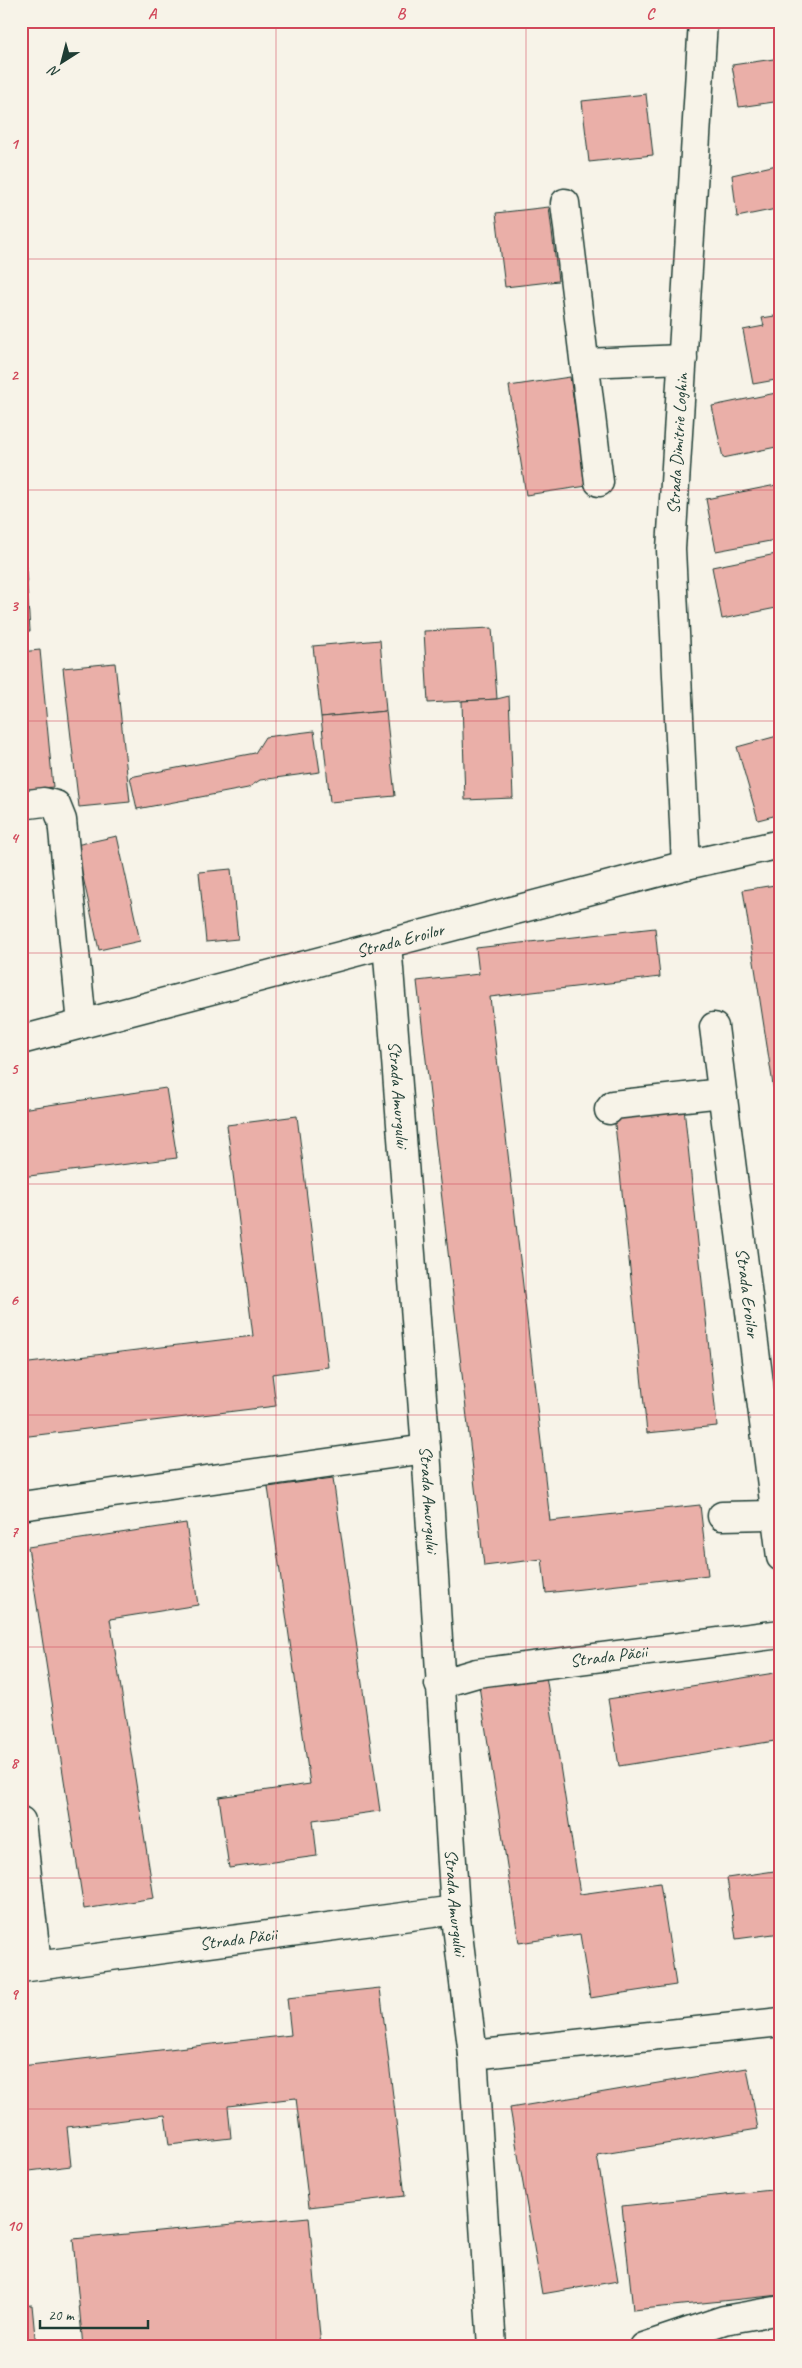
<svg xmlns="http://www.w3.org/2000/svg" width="802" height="2368" viewBox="0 0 802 2368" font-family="Caveat,sans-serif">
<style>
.building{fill:#eaafa8;stroke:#1f3d34}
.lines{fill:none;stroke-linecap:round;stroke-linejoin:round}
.minor-casing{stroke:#1f3d34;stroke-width:31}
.minor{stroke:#f7f3e8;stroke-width:28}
.grid{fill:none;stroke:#d1495b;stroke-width:1;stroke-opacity:0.55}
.labels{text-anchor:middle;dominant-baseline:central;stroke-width:5;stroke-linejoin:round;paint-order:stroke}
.street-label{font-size:18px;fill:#1f3d34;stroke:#f7f3e8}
.neatline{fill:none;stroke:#d1495b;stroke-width:2}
.grid-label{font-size:16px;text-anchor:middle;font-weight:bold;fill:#d1495b}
</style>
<rect width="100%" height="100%" fill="#f7f3e8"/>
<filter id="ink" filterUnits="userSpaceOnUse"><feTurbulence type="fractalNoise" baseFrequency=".02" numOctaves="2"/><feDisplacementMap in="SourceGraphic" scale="10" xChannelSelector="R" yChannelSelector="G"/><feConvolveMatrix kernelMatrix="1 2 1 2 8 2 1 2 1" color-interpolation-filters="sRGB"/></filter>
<g filter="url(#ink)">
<g class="building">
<polygon points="781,58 781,101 739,107 732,65"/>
<polygon points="646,94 653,155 589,162 582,101"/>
<polygon points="781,164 781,208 737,217 732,175"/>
<polygon points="549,207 558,281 505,287 496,213"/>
<polygon points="781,315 781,379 753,384 743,330 764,326 762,318"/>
<polygon points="570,377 587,486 526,495 509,386"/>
<polygon points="781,392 781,446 723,458 712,406"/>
<polygon points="781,484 781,539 716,551 706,499"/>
<polygon points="21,494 30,631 21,632"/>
<polygon points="781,553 781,607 722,619 712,567"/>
<polygon points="492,628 497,699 428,703 424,631"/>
<polygon points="380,640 386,711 321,717 313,646"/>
<polygon points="40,650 53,787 21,790 21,652"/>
<polygon points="115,663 130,802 79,807 63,668"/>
<polygon points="509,696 513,798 465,800 462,701 497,699"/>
<polygon points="386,711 395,796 330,802 321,717"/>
<polygon points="314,731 320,772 260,780 248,788 137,809 130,777 255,753 265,737"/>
<polygon points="781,735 781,814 758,820 737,747"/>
<polygon points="117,836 140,941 99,950 76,845"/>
<polygon points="231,869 238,939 206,942 199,872"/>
<polygon points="781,884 781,1137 743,890"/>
<polygon points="655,928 660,977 490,997 550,1521 700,1505 708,1575 546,1593 542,1559 484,1566 417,981 479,974 476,948"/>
<polygon points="166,1088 177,1158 21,1177 21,1109"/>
<polygon points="683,1098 717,1426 647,1433 613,1105"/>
<polygon points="297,1116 328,1367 272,1374 276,1406 21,1437 21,1364 253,1336 227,1125"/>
<polygon points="333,1478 380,1811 313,1820 317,1856 229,1868 219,1797 310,1784 268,1487"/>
<polygon points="186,1523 198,1605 110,1619 154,1898 84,1909 28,1547"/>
<polygon points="544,1663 580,1894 660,1883 676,1985 590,1998 580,1934 519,1943 477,1673"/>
<polygon points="781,1672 781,1740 619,1766 608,1699"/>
<polygon points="781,1870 781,1933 736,1939 727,1878"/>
<polygon points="380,1988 405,2196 309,2207 296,2098 228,2106 231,2138 169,2145 165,2115 67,2127 71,2166 21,2172 21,2066 291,2035 287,1998"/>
<polygon points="747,2068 758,2129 597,2155 618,2281 542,2294 510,2108"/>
<polygon points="781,2189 781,2295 633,2310 622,2206"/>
<polygon points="309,2217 321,2347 83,2347 73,2239"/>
<polygon points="32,2305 36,2347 21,2347 21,2306"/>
</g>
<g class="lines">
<g class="minor-casing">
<g id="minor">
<polyline points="565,203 599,482"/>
<polyline points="585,363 683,359"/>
<polyline points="21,805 44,802 56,805 62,820 82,1024"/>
<path id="s1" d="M686,865L671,549L703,21"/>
<path id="s2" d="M387,943L426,1449L455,1910L473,2055L492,2347"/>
<path id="s3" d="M714,1027L781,1557"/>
<path id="s4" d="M21,1040L686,865L781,844"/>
<polyline points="609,1110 613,1105 722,1093"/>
<polyline points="21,1506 426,1449"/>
<polyline points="722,1516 776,1515"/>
<path id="s5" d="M439,1684L477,1673L781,1634"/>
<polyline points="21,1821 37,1965"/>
<path id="s6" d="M21,1968L455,1910"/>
<polyline points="473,2055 781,2022"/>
<polyline points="644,2347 724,2320 781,2310"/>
</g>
</g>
<use href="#minor" class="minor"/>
</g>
</g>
<path class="grid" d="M276,21V2347M526,21V2347M21,259H781M21,490H781M21,721H781M21,953H781M21,1184H781M21,1415H781M21,1647H781M21,1878H781M21,2109H781"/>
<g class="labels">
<g class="street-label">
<text stroke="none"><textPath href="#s1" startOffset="422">Strada Dimitrie Loghin</textPath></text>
<text stroke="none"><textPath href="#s4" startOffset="392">Strada Eroilor</textPath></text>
<text stroke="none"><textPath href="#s2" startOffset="152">Strada Amurgului</textPath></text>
<text stroke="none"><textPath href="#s3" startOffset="268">Strada Eroilor</textPath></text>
<text stroke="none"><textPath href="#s2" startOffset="558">Strada Amurgului</textPath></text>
<text stroke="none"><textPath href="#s5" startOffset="172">Strada Păcii</textPath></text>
<text stroke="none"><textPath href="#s2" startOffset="962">Strada Amurgului</textPath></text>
<text stroke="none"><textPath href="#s6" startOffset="219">Strada Păcii</textPath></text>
</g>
</g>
<rect width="802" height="2368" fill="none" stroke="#f7f3e8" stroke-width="55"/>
<g transform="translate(62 62) rotate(216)" stroke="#f7f3e8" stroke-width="4" paint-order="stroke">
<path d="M0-4L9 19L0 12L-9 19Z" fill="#1f3d34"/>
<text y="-8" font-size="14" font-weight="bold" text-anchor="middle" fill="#1f3d34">N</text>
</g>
<path d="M40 2320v8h108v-8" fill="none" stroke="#1f3d34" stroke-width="2.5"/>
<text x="48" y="2320" font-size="15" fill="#1f3d34" stroke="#f7f3e8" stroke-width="4" paint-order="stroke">20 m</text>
<rect x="28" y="28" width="746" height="2312" class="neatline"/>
<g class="grid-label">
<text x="152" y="19">A</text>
<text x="401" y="19">B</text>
<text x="650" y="19">C</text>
<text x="14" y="149">1</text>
<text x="14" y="380">2</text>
<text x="14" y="611">3</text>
<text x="14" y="843">4</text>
<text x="14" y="1074">5</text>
<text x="14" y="1305">6</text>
<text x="14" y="1537">7</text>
<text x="14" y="1768">8</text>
<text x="14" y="1999">9</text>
<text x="14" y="2231">10</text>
</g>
</svg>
